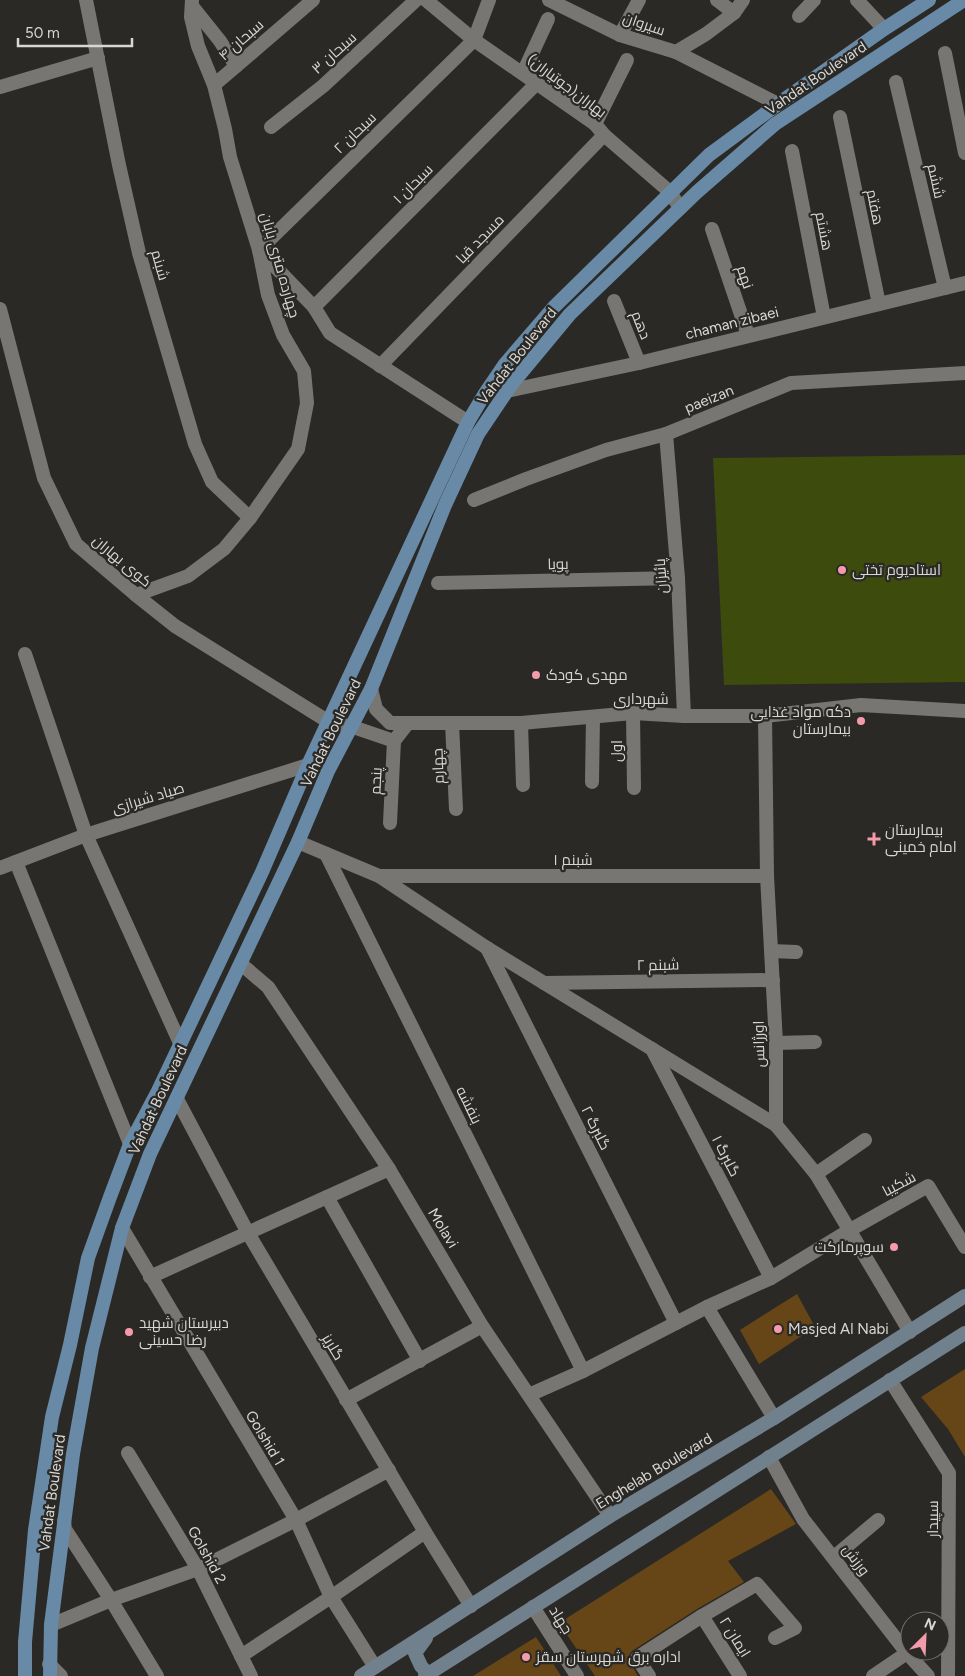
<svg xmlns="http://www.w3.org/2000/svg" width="965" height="1676" viewBox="0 0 965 1676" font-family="Figtree,Cairo,sans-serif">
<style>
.green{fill:#3d4b0c}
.building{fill:#664616}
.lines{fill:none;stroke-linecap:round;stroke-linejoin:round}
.minor{stroke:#777672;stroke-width:14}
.tertiary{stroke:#777672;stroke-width:14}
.secondary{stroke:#70808c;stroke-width:14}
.primary{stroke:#688aa6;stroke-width:14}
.poi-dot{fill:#f39aab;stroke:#2b2926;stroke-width:2}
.labels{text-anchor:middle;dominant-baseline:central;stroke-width:4.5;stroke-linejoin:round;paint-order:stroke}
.street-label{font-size:15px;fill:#d7d7d4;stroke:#2b2926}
.poi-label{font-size:15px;fill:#d7d7d4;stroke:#2b2926;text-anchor:start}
</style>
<rect width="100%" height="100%" fill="#2b2926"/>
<polygon class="green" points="965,455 965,682 724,685 713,458"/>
<g class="building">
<polygon points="797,1294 815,1327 759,1364 740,1330"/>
<polygon points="965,1369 965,1457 948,1429 921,1397"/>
<polygon points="771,1489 796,1524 728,1561 744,1582 697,1609 632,1651 629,1655 628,1659 638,1676 595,1676 559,1623"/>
<polygon points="536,1637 561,1676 473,1676"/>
</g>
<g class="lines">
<g class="minor">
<polyline points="86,0 119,165 139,253 195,444 212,482 250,518"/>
<polyline points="426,0 474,40 595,124 604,135 670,192 680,208"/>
<polyline points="549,0 620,35 676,52 778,104"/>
<polyline points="717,0 734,13"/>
<polyline points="857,0 884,29"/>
<polyline points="192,6 220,41 236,66"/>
<polyline points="799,16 814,0"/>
<polyline points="620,35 639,0"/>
<polyline points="676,52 706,34 734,13 743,0"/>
<polyline points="945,53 965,153"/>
<polyline points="523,73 548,19"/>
<polyline points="896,82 945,288"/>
<polyline points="214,85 313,0"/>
<polyline points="0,87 98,58"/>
<polyline points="840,117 879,304"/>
<polyline points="595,124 627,60"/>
<polyline points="271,127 323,86 416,0"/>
<polyline points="792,151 824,317"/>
<polyline points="712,229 748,335"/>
<polyline points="259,250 474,40 489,0"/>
<polyline points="259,250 314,307 330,333 468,422"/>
<polyline points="614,301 639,363"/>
<polyline points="314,307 536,84"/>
<polyline points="0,309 44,478 76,544 136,595 175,626 329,722"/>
<polyline points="380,366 604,135"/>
<polyline points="507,391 639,363 965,283"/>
<polyline points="666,434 678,578 684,716"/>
<polyline points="438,583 678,578"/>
<polyline points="136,595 188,576 224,549 250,518 298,449 307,403 304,371 283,335 268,295 259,250 230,157 225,129 214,85 198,46 191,17 192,0"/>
<polyline points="25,654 86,835 180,1043"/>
<polyline points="633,713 634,788"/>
<polyline points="452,723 456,809"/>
<polyline points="521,723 523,785"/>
<polyline points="592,782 593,717"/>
<polyline points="390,823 394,741"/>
<polyline points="326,854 583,1371"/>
<polyline points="16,862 130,1144"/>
<polyline points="0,868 86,835 308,765"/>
<polyline points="379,876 767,876"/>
<polyline points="487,948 676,1323"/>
<polyline points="771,951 796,952"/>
<polyline points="544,983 773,980"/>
<polyline points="776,1043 815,1042"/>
<polyline points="652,1049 771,1278"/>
<polyline points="177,1099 248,1233 425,1532 471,1606"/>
<polyline points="816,1174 865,1140"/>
<polyline points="327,1197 420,1361"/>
<polyline points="122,1228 296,1520 331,1597 375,1667"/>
<polyline points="150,1277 389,1169"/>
<polyline points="707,1307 774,1418"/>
<polyline points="890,1380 949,1473 948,1676"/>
<polyline points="529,1395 583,1371 707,1307 771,1278 850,1230 928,1186 965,1247"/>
<polyline points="346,1400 482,1326"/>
<polyline points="128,1453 198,1569 251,1676"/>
<polyline points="769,1457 803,1519 907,1653 928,1676"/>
<polyline points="64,1521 65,1529 111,1600 157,1676"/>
<polyline points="834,1557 878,1520"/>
<polyline points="533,1607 577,1676"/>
<polyline points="702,1616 740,1676"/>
<polyline points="51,1625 111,1600 198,1569 296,1520 389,1470"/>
<polyline points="241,1656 331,1597 425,1532"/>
<polyline points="49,1664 61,1676"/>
<polyline points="649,1676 637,1658 702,1616 757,1584 795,1628 775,1638"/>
<polyline points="873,1676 907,1653"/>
</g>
<g class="tertiary">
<polyline points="474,500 526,479 606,450 666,434 791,383 965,373"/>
<polyline points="371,689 376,709 390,723 408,723"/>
<polyline points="765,716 767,876 776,1043 776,1125 816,1174 910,1332"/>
<polyline points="329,722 353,727 394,741 408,723 521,723 633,713 684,716 765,716 861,705 965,711"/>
<polyline points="298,842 379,876 487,948 776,1125"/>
<polyline points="241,964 268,987 389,1169 482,1326 610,1516"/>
</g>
<g class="secondary">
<polyline points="426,1638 415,1653 421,1666 428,1674"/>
<polyline points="361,1676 610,1516 774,1418 965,1296"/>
<polyline points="425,1676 965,1333"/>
</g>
<g class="primary">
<polyline points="25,1676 25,1642 35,1530 52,1417 70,1345 88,1258 110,1197 130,1144 158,1091 262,872 308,765 468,422 484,395 505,364 554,307 709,155 778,104 884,29 929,0"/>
<polyline points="50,1676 51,1625 73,1454 92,1348 122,1228 150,1154 298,842 328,771 371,689 445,505 478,434 511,385 570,314 697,192 775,124 964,0"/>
</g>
</g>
<g class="poi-dot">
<circle cx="842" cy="570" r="5"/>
<circle cx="536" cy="675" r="5"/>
<circle cx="861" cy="721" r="5"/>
<path d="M871.5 831.5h5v5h5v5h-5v5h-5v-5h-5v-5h5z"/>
<circle cx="894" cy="1247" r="5"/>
<circle cx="778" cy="1329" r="5"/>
<circle cx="129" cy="1332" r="5"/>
<circle cx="526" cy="1657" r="5"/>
</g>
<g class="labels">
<g class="street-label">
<text transform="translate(644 24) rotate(19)">سیروان</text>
<text transform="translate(241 40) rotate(-41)">سبحان ۴</text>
<text transform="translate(334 53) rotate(-42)">سبحان ۳</text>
<text transform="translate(816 78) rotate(-34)">Vahdat Boulevard</text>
<text transform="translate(567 86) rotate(37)">بهاران(جوتیاران)</text>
<text transform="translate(355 133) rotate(-44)">سبحان ۲</text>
<text transform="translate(936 181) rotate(77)">ششم</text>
<text transform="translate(413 184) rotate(-45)">سبحان ۱</text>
<text transform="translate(875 207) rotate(78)">هفتم</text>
<text transform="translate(824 231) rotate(79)">هشتم</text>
<text transform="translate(480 239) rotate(-46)">مسجد قبا</text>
<text transform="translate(160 265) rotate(74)">شبنم</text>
<text transform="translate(280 265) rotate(74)">چهارده متری بابان</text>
<text transform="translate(745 277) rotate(71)">نهم</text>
<text transform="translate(732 323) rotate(-14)">chaman zibaei</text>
<text transform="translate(641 325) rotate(68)">دهم</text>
<text transform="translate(517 356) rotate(-52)">Vahdat Boulevard</text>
<text transform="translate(709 399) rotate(-22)">paeizan</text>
<text transform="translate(122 561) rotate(40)">کوی بهاران</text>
<text transform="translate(558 564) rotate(-1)">پویا</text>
<text transform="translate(661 576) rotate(-94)">پائیزان</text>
<text x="641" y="699">شهرداری</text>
<text transform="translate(331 733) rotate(-64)">Vahdat Boulevard</text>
<text transform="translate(617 751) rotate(-90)">اول</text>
<text transform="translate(438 766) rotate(-92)">چهارم</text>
<text transform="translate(376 781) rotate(-87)">پنجم</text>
<text transform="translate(148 798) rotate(-17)">صیاد شیرازی</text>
<text x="573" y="860">شبنم ۱</text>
<text transform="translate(658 965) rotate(-1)">شبنم ۲</text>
<text transform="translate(759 1044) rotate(-91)">اورژانس</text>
<text transform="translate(158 1100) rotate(-65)">Vahdat Boulevard</text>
<text transform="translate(469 1105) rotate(64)">بنفشه</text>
<text transform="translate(596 1128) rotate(63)">گلبرگ ۲</text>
<text transform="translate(726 1156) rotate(63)">گلبرگ ۱</text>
<text transform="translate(899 1184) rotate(-28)">شکیبا</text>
<text transform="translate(443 1228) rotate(59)">Molavi</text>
<text transform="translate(333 1347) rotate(59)">گلریز</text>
<text transform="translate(265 1438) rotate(59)">Golshid 1</text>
<text transform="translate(654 1471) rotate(-31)">Enghelab Boulevard</text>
<text transform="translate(52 1493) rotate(-82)">Vahdat Boulevard</text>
<text transform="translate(933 1519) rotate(-90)">سپیدار</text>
<text transform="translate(207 1555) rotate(61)">Golshid 2</text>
<text transform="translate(856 1560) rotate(53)">ورزش</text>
<text transform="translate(561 1620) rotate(58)">جهاد</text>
<text transform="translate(735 1637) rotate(58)">ایمان ۲</text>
</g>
<g class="poi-label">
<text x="852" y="570">استادیوم تختی</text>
<text x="546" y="675">مهدی کودک</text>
<text x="851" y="712" text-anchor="end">دکه مواد غذایی<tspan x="851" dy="17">بیمارستان</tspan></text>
<text x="885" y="830">بیمارستان<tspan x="885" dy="17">امام خمینی</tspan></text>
<text x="884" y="1247" text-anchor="end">سوپرمارکت</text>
<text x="139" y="1323">دبیرستان شهید<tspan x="139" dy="17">رضا حسینی</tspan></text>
<text x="788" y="1329">Masjed Al Nabi</text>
<text x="536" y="1657">اداره برق شهرستان سقز</text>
</g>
</g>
<g transform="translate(925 1636) rotate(24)"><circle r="24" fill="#2b2926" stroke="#706f6c"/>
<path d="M0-4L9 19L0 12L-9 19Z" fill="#f39aab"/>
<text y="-8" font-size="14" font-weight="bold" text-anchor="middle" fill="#d7d7d4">N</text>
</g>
<path d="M18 38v8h114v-8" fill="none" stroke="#d7d7d4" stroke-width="2.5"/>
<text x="25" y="38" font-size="15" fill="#d7d7d4" stroke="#2b2926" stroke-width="4" paint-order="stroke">50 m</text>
</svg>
